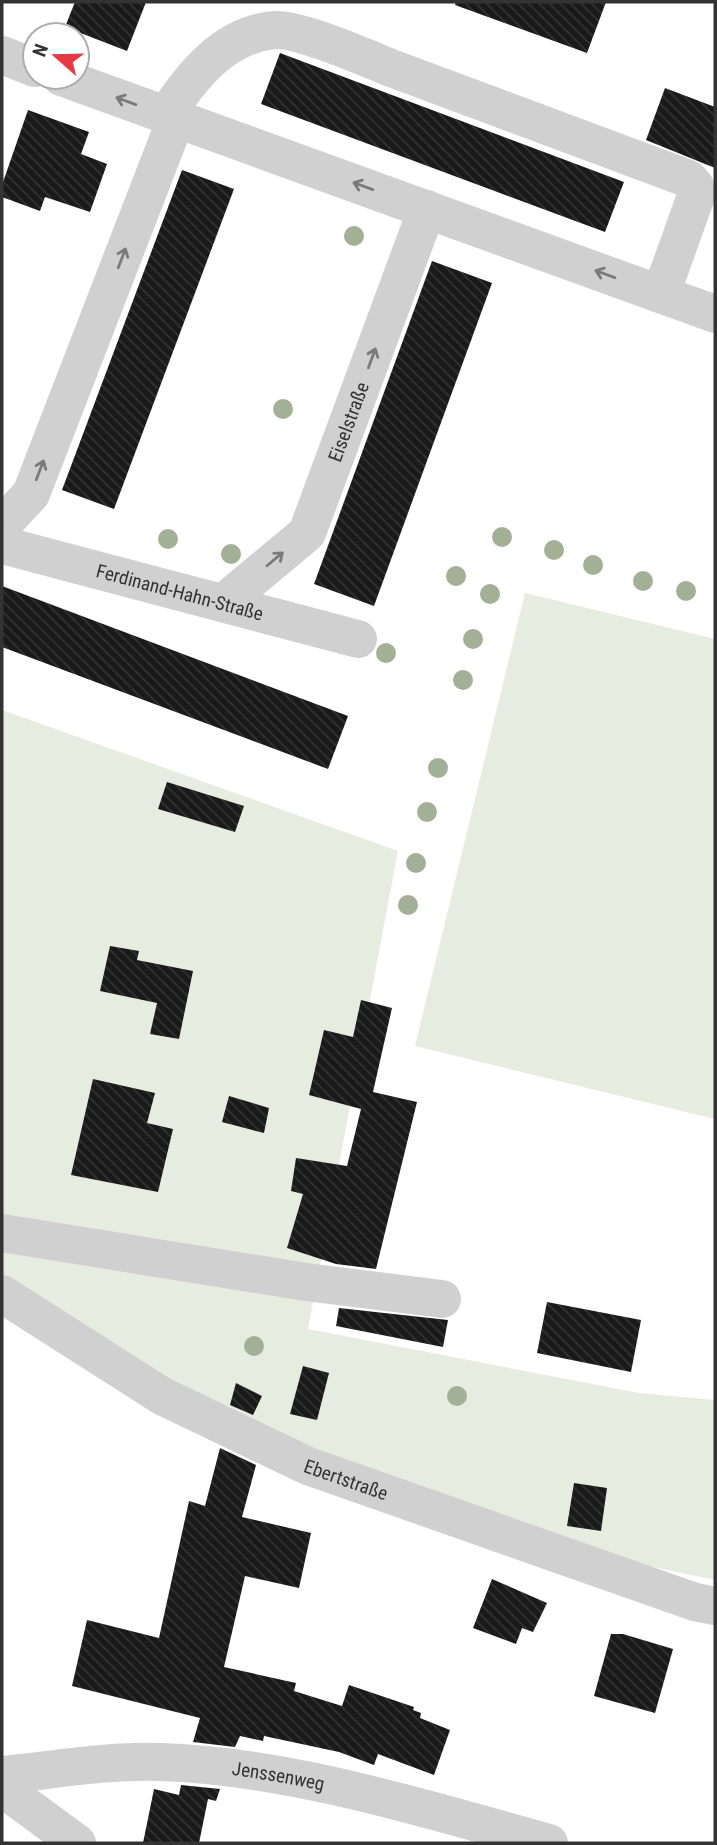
<svg xmlns="http://www.w3.org/2000/svg" width="717" height="1845" viewBox="0 0 717 1845" font-family="'Roboto Condensed',sans-serif">
<style>
.green{fill:#e6ecdf}
.building{fill:url(#building-back-hatch)}
.lines{fill:none;stroke-linecap:round;stroke-linejoin:round}
.minor{stroke:#d0d0d0;stroke-width:38}
.tree{fill:#a2b095}
.oneway{stroke:#7a7a7a}
.labels{text-anchor:middle;dominant-baseline:central;stroke-width:7;stroke-linejoin:round;paint-order:stroke}
.street-label{font-size:19px;fill:#333;stroke:#fff}
</style>
<defs>
<pattern id="building-back-hatch" width="6" height="6" patternUnits="userSpaceOnUse" patternTransform="scale(1.75)"><rect width="6" height="6" fill="#1a1a1a"/><path d="M-1 5l2 2M0 0l6 6M5-1l2 2" fill="none" stroke="#333"/></pattern>
</defs>
<rect width="100%" height="100%" fill="#fff"/>
<g class="green">
<polygon points="525,593 715,639 715,1119 415,1046"/>
<polygon points="2,710 398,851 308,1329 639,1393 715,1400 715,1580 615,1559 314,1457 166,1387 2,1281"/>
</g>
<g class="building">
<polygon points="75,2 146,2 127,51 65,27"/>
<polygon points="456,2 606,2 587,53 455,5"/>
<polygon points="280,53 624,182 605,232 261,104"/>
<polygon points="665,88 715,107 715,168 646,140"/>
<polygon points="28,110 89,132 81,154 107,164 90,212 45,197 40,211 2,197 2,185"/>
<polygon points="182,170 234,189 114,509 62,490"/>
<polygon points="432,261 492,283 374,606 314,584"/>
<polygon points="2,586 348,716 328,769 2,647"/>
<polygon points="167,782 244,806 235,832 158,809"/>
<polygon points="110,946 139,951 137,960 193,971 179,1039 150,1034 157,1003 100,991"/>
<polygon points="361,1000 392,1008 373,1092 417,1102 376,1269 336,1264 287,1248 303,1194 291,1191 296,1158 347,1166 361,1109 309,1095 324,1030 353,1037"/>
<polygon points="93,1079 155,1093 147,1123 173,1129 158,1192 71,1175"/>
<polygon points="229,1096 269,1108 264,1133 222,1122"/>
<polygon points="547,1302 641,1320 631,1372 537,1353"/>
<polygon points="339,1308 448,1320 443,1347 336,1326"/>
<polygon points="303,1366 329,1373 317,1420 290,1414"/>
<polygon points="236,1383 262,1396 253,1415 230,1405"/>
<polygon points="220,1448 256,1465 242,1517 311,1533 299,1588 245,1576 224,1667 296,1683 294,1691 342,1706 349,1685 414,1707 413,1710 421,1713 420,1718 450,1730 434,1775 378,1754 374,1765 339,1752 264,1736 263,1741 240,1736 235,1747 193,1742 200,1718 72,1686 87,1620 159,1638 189,1501 205,1506"/>
<polygon points="574,1483 607,1488 601,1531 567,1526"/>
<polygon points="492,1579 547,1603 533,1632 522,1628 516,1644 473,1628"/>
<polygon points="611,1634 623,1634 673,1649 655,1713 594,1696"/>
<polygon points="181,1785 220,1789 216,1801 208,1799 199,1843 143,1843 154,1789 179,1795"/>
</g>
<g class="lines">
<g class="minor">
<polyline points="2,55 35,68"/>
<polyline points="61,77 715,314"/>
<path d="M166,115C191,77 224,34 275,30C301,29 364,57 391,68C490,105 589,142 689,179L695,186L696,196L667,277L657,293"/>
<polyline points="2,525 31,494 176,119"/>
<path id="s1" d="M2,545L358,639"/>
<path id="s2" d="M223,603L307,533L427,209"/>
<polyline points="2,1233 306,1282 442,1299"/>
<path id="s3" d="M2,1294L162,1396L308,1466L695,1602L715,1606"/>
<path id="s4" d="M2,1775C54,1770 109,1760 160,1762C289,1766 426,1809 549,1843"/>
<polyline points="2,1788 77,1843"/>
</g>
</g>
<g class="tree">
<circle cx="354" cy="236" r="10"/>
<circle cx="283" cy="409" r="10"/>
<circle cx="502" cy="537" r="10"/>
<circle cx="168" cy="539" r="10"/>
<circle cx="554" cy="550" r="10"/>
<circle cx="231" cy="554" r="10"/>
<circle cx="593" cy="565" r="10"/>
<circle cx="456" cy="576" r="10"/>
<circle cx="643" cy="581" r="10"/>
<circle cx="686" cy="591" r="10"/>
<circle cx="490" cy="594" r="10"/>
<circle cx="473" cy="639" r="10"/>
<circle cx="386" cy="653" r="10"/>
<circle cx="463" cy="680" r="10"/>
<circle cx="438" cy="768" r="10"/>
<circle cx="427" cy="812" r="10"/>
<circle cx="416" cy="863" r="10"/>
<circle cx="408" cy="905" r="10"/>
<circle cx="254" cy="1346" r="10"/>
<circle cx="457" cy="1396" r="10"/>
</g>
<defs><path id="oneway-shaft" d="M-6 0H5M1.5-3L5.5 0L1.5 3" fill="none" stroke-width="1.6" stroke-linecap="round" stroke-linejoin="round" transform="scale(1.75)"/></defs>
<g class="oneway">
<use href="#oneway-shaft" transform="translate(126 101) rotate(-160)"/>
<use href="#oneway-shaft" transform="translate(363 186) rotate(-160)"/>
<use href="#oneway-shaft" transform="translate(122 258) rotate(-69)"/>
<use href="#oneway-shaft" transform="translate(605 274) rotate(-160)"/>
<use href="#oneway-shaft" transform="translate(372 358) rotate(-70)"/>
<use href="#oneway-shaft" transform="translate(40 470) rotate(-69)"/>
<use href="#oneway-shaft" transform="translate(275 559) rotate(-40)"/>
</g>
<g class="labels">
<g class="street-label">
<text stroke="none"><textPath href="#s2" startOffset="228">Eiselstraße</textPath></text>
<text stroke="none"><textPath href="#s1" startOffset="184">Ferdinand-Hahn-Straße</textPath></text>
<text stroke="none"><textPath href="#s3" startOffset="392">Ebertstraße</textPath></text>
<text stroke="none"><textPath href="#s4" startOffset="278">Jenssenweg</textPath></text>
</g>
</g>
<rect width="717" height="1845" fill="none" stroke="#333333" stroke-width="7"/>
<g transform="translate(56 56) rotate(290)"><circle r="33" fill="#ffffff" stroke="#adadad" stroke-width="2"/>
<path d="M0-5L12 26L0 18L-12 26Z" fill="#e63946"/>
<text y="-10" font-size="19" font-weight="bold" text-anchor="middle" fill="#333333">N</text>
</g>
</svg>
